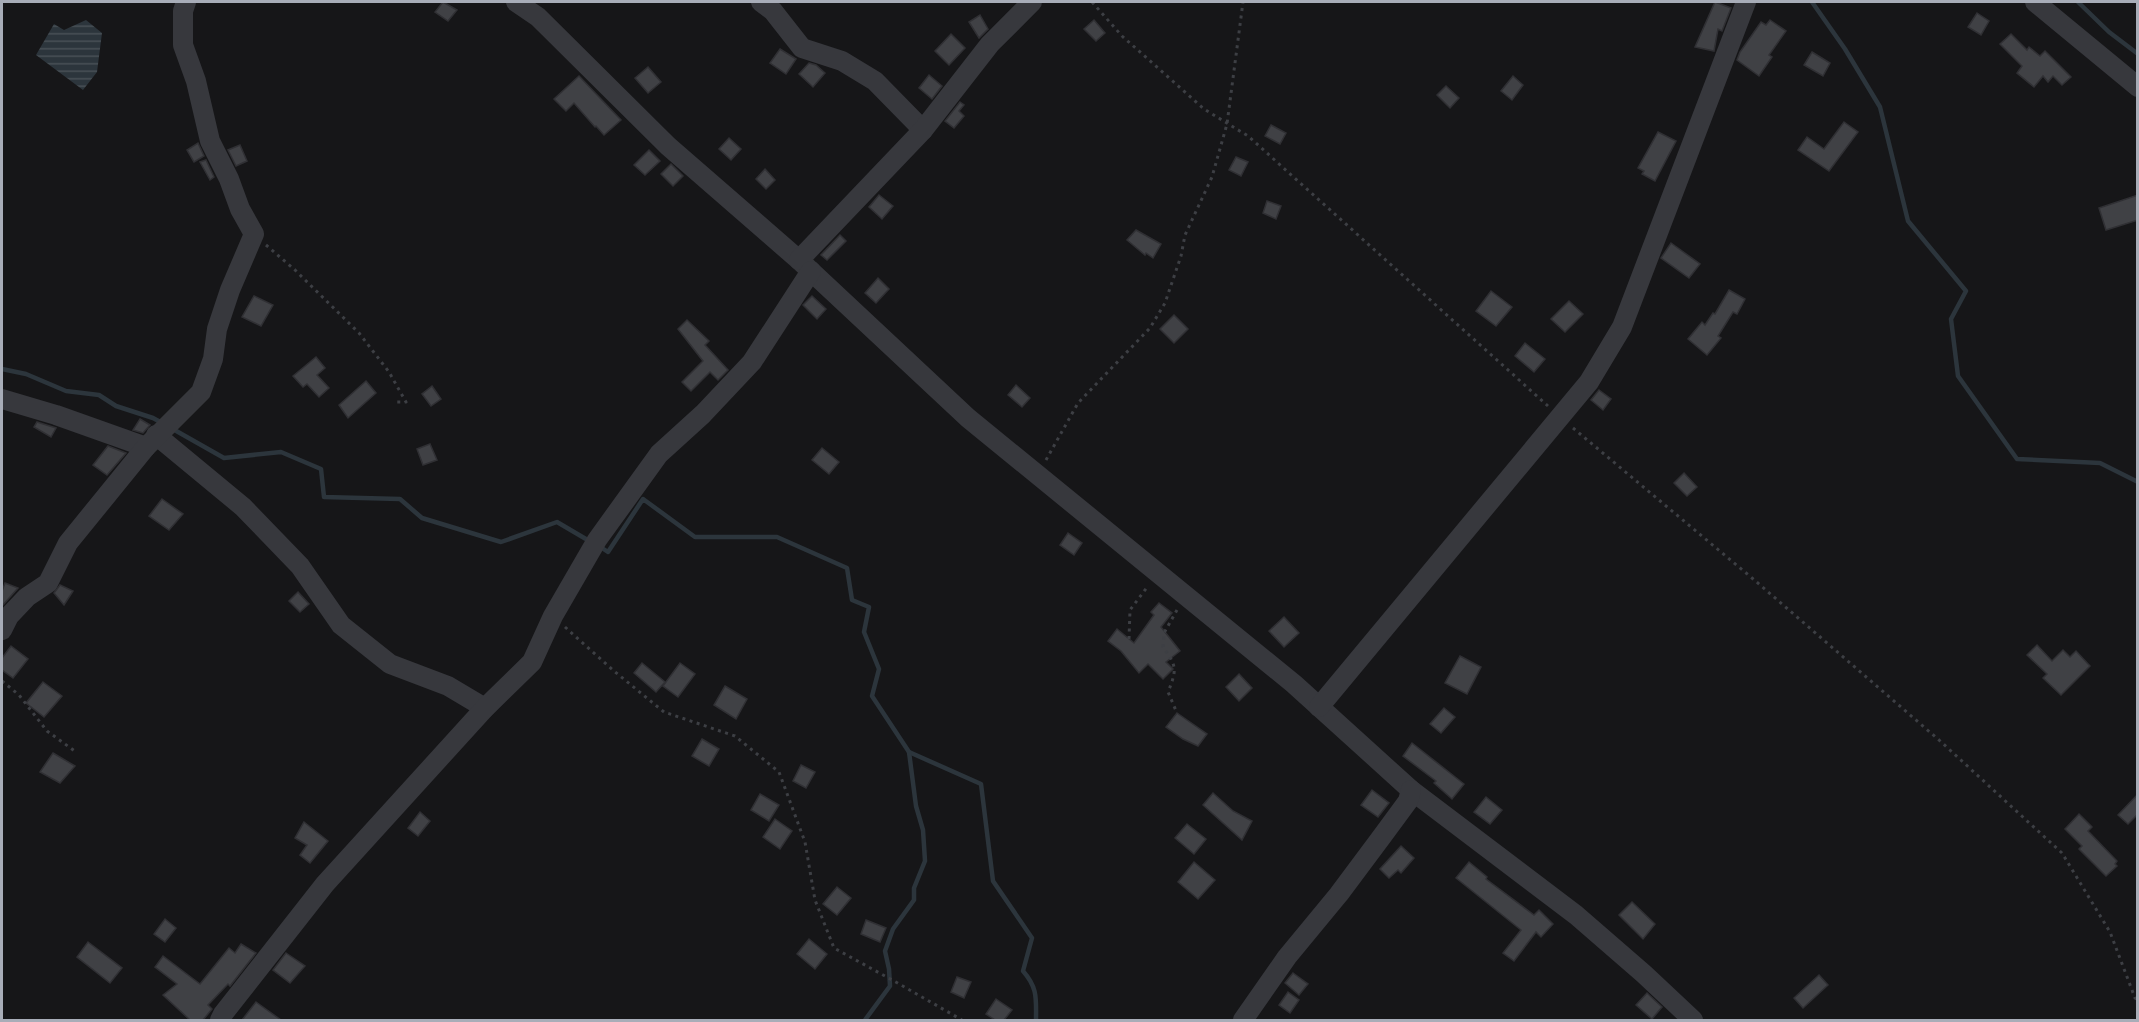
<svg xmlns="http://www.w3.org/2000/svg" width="2139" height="1022" viewBox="0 0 2139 1022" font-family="Cabin,sans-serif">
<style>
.water{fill:url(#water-rules)}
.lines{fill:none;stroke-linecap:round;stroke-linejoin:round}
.stream{stroke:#2c353c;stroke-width:4.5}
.building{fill:#404145;stroke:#303034;stroke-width:1.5}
.path{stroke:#3d3f44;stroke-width:3;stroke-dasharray:3 4.5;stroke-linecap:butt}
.minor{stroke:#37383d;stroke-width:20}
</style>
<defs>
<pattern id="water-rules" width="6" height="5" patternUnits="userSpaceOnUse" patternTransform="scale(1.5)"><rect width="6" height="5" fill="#2c353c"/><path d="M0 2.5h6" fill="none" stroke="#485056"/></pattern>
</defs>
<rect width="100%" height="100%" fill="#161618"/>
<polygon class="water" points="86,20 102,33 97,72 83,90 36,55 54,24 64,30"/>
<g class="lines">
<g class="stream">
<polyline points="1812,2 1845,49 1880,107 1908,221 1966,291 1951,319 1958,376 2017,459 2100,463 2138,482"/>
<polyline points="2078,2 2109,32 2138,54"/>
<polyline points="2,369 26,374 66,391 99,395 116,406 153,418 164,424"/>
<polyline points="171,428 224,458 281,452 321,469 324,497 400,499 422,518 501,542 557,522 591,542"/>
<path d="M599,546L608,552L643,499L695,537H777L847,568L852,600L869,607L864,632L879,669L872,696L909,752L981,784L993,881L1032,938L1023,971C1038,988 1036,999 1036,1020"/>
<polyline points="865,1020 890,986 889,969 885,951 893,929 914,900 914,888 925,861 923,830 916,806 909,752"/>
</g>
</g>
<g class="building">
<polygon points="443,2 457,10 448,21 435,12"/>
<polygon points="1715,2 1731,8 1722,31 1718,29 1714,51 1695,47"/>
<polygon points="1977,13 1989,21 1981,35 1968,27"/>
<polygon points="980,15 988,29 979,38 969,22"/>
<polygon points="1094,20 1105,33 1096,41 1084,29"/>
<polygon points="1770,20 1786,31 1769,55 1772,57 1759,76 1737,60 1740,52 1761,22 1766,25"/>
<polygon points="951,34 965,48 949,65 935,51"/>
<polygon points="2011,34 2027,50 2029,47 2040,56 2045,51 2071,77 2062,85 2053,76 2048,82 2043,76 2034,87 2017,73 2022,66 2000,44"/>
<polygon points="780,49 796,59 786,74 770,63"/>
<polygon points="1812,52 1830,63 1823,76 1804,65"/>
<polygon points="809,63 816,65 825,73 813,87 799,74"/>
<polygon points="648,67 661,82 648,93 635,78"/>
<polygon points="929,75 942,86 932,99 919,88"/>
<polygon points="579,76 621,120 604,135 596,126 595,127 574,103 566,111 554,99"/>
<polygon points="1513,76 1523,85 1512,100 1501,91"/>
<polygon points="1446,86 1459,98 1450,108 1437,95"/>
<polygon points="960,102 964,105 959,111 964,116 954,128 945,121"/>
<polygon points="1844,122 1858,132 1829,171 1798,150 1807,137 1824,149"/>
<polygon points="1271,125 1286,133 1280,144 1265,136"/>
<polygon points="1658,132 1676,141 1655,181 1642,174 1644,171 1638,168"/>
<polygon points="729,138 741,149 731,160 719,149"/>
<polygon points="198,143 204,156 194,162 187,150"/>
<polygon points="240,145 247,161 236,166 228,150"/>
<polygon points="649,150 660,161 645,175 634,165"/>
<polygon points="1236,157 1248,162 1241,176 1229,170"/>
<polygon points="206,160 214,177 210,180 200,162"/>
<polygon points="671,164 683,176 673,186 661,174"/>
<polygon points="765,169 775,180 766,189 756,179"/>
<polygon points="879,195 893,206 882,219 869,207"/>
<polygon points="2138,195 2138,220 2106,230 2099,208"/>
<polygon points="1267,201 1281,206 1276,219 1263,213"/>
<polygon points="1136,230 1161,244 1153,258 1146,253 1145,255 1127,240"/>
<polygon points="840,235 846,241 827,260 821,255"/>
<polygon points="1671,243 1700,264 1689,278 1661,258"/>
<polygon points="878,278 889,289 876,303 865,293"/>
<polygon points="1729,290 1745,299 1737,314 1733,312 1718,336 1721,338 1707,355 1688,339 1702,322 1705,325 1713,313 1715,314"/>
<polygon points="1491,291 1512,307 1496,326 1476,311"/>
<polygon points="254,296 273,305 261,326 242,317"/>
<polygon points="812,296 826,309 817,319 803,305"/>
<polygon points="1569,301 1583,314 1565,332 1551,319"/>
<polygon points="1174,315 1188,329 1174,343 1160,329"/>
<polygon points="687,320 709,341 705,345 728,370 718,380 710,372 691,391 682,382 703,361 678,329"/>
<polygon points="1525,343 1545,359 1534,372 1515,356"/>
<polygon points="316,357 325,368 317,375 329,388 319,397 307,384 303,387 293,376"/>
<polygon points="366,381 376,393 348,418 339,405"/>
<polygon points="1016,385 1030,398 1022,407 1008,395"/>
<polygon points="432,386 441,399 431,406 422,394"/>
<polygon points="1599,390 1611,399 1603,410 1591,400"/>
<polygon points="140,419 150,425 143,433 133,430"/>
<polygon points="37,422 56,428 51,437 34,427"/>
<polygon points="430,444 437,460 423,465 417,449"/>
<polygon points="108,446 126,453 107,475 93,465"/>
<polygon points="822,448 839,462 829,474 812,460"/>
<polygon points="1684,473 1697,487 1687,496 1674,483"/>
<polygon points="162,499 183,514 169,530 149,516"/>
<polygon points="1068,533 1082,543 1074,555 1060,545"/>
<polygon points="5,583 18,588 2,606 2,591"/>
<polygon points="60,585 73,591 64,605 54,593"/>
<polygon points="298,592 309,604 300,612 289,601"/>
<polygon points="1159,603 1172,613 1161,627 1180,651 1166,662 1173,669 1163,679 1148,664 1139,673 1121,651 1108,641 1117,629 1134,643 1154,615 1151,612"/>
<polygon points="1284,617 1299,633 1284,647 1269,631"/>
<polygon points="2037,645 2052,661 2063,650 2070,657 2076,651 2090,666 2061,695 2043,678 2047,674 2027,655"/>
<polygon points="11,646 28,659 13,678 2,670 2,658"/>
<polygon points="1460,656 1481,667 1467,694 1445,683"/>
<polygon points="642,663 665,682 656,692 634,673"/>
<polygon points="680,663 695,674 678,697 663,686"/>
<polygon points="1239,674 1252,688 1239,701 1226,687"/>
<polygon points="43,682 62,696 44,717 26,703"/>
<polygon points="725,686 747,699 736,719 714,705"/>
<polygon points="1444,708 1455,717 1441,733 1430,724"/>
<polygon points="1177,713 1207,734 1198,746 1183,739 1166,727"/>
<polygon points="702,739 719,749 709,766 692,756"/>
<polygon points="1412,743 1464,784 1452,799 1434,783 1436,781 1403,756"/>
<polygon points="53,753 75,766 60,783 40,772"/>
<polygon points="801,765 815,772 806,788 793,781"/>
<polygon points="1372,790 1389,803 1378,817 1361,805"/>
<polygon points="1213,793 1233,811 1252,821 1242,840 1203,805"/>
<polygon points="760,794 779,805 769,821 751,810"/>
<polygon points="2138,794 2138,814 2128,824 2118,815"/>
<polygon points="1486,797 1502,810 1490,824 1474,812"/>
<polygon points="420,812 430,821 418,836 408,828"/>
<polygon points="2079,814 2092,827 2088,831 2117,861 2115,864 2117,866 2106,876 2079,849 2082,846 2065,829"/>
<polygon points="775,819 792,831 780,849 763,837"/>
<polygon points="304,822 328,841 310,863 300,855 307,845 295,838"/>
<polygon points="1187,824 1206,839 1194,854 1175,838"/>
<polygon points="1401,846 1414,858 1401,873 1398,870 1389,878 1380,869"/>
<polygon points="1194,862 1215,880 1198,899 1178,882"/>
<polygon points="1469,862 1487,877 1486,879 1534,915 1539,910 1553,924 1541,937 1536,932 1514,961 1503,953 1521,930 1456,878"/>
<polygon points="837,887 851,898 837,915 823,904"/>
<polygon points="1632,902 1655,924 1643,939 1619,915"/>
<polygon points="165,919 176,928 165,942 154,934"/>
<polygon points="866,920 886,928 880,942 861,934"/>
<polygon points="809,939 827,954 815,969 797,954"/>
<polygon points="88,942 122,968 110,983 77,957"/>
<polygon points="241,944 256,953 230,986 228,984 208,1005 212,1009 203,1020 190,1020 163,995 177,984 155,967 163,956 200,984 229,948 235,953"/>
<polygon points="286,953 305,966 290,983 273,970"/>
<polygon points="1293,973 1308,984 1299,995 1285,983"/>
<polygon points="1819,975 1828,985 1803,1008 1794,998"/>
<polygon points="957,977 971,982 964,998 951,992"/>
<polygon points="1288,992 1299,1000 1290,1013 1279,1005"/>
<polygon points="1647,993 1662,1007 1652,1019 1636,1005"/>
<polygon points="996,999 1012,1010 1004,1020 995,1020 986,1014"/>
<polygon points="256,1002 281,1020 242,1020"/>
</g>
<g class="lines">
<g class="path">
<polyline points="1092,2 1122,36 1204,109 1248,136 1548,406"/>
<polyline points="266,245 295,270 359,333 389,372 406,402 397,402"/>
<polyline points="1573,428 1752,578 1939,740 2062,853 2110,932 2135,998 2138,1000"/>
<polyline points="1046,460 1078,403 1150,328 1165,303 1181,256 1185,235 1212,177 1227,124 1243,2"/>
<path d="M1177,610L1164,633L1163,647C1177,666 1177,670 1168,692L1177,713"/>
<polyline points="565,627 614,671 664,712 735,736 779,772 805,842 815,900 834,948 894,981 962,1020"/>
<polyline points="1129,639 1130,610 1148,586"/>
<polyline points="2,681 19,695 47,731 76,752"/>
</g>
<g class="minor">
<polyline points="516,2 538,17 668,146 799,260 968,418 1294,684 1411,790 1576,915 1644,974 1693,1020"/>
<polyline points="761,2 773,11 802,48 842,61 875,81 923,130"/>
<polyline points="2035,2 2138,87"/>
<polyline points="799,260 923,130 990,44 1032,2"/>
<polyline points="2,399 56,415 146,447"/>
<polyline points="156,435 243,507 300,566 341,625 390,664 448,686 485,708"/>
<polyline points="2,630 9,616 27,597 48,583 68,543 146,447 201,392 213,359 217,329 230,290 254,234 240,209 229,179 210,141 196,81 183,45 183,11 186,2"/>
<polyline points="1319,707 1589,382 1622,327 1746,2"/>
<polyline points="220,1020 223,1014 325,884 485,708 532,662 553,616 597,540 659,454 703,414 752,362 811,271"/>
<polyline points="1243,1020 1287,957 1339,894 1383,835 1408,801 1411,790"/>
</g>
</g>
<rect width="2139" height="1022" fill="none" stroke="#a8adb8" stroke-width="6"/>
</svg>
